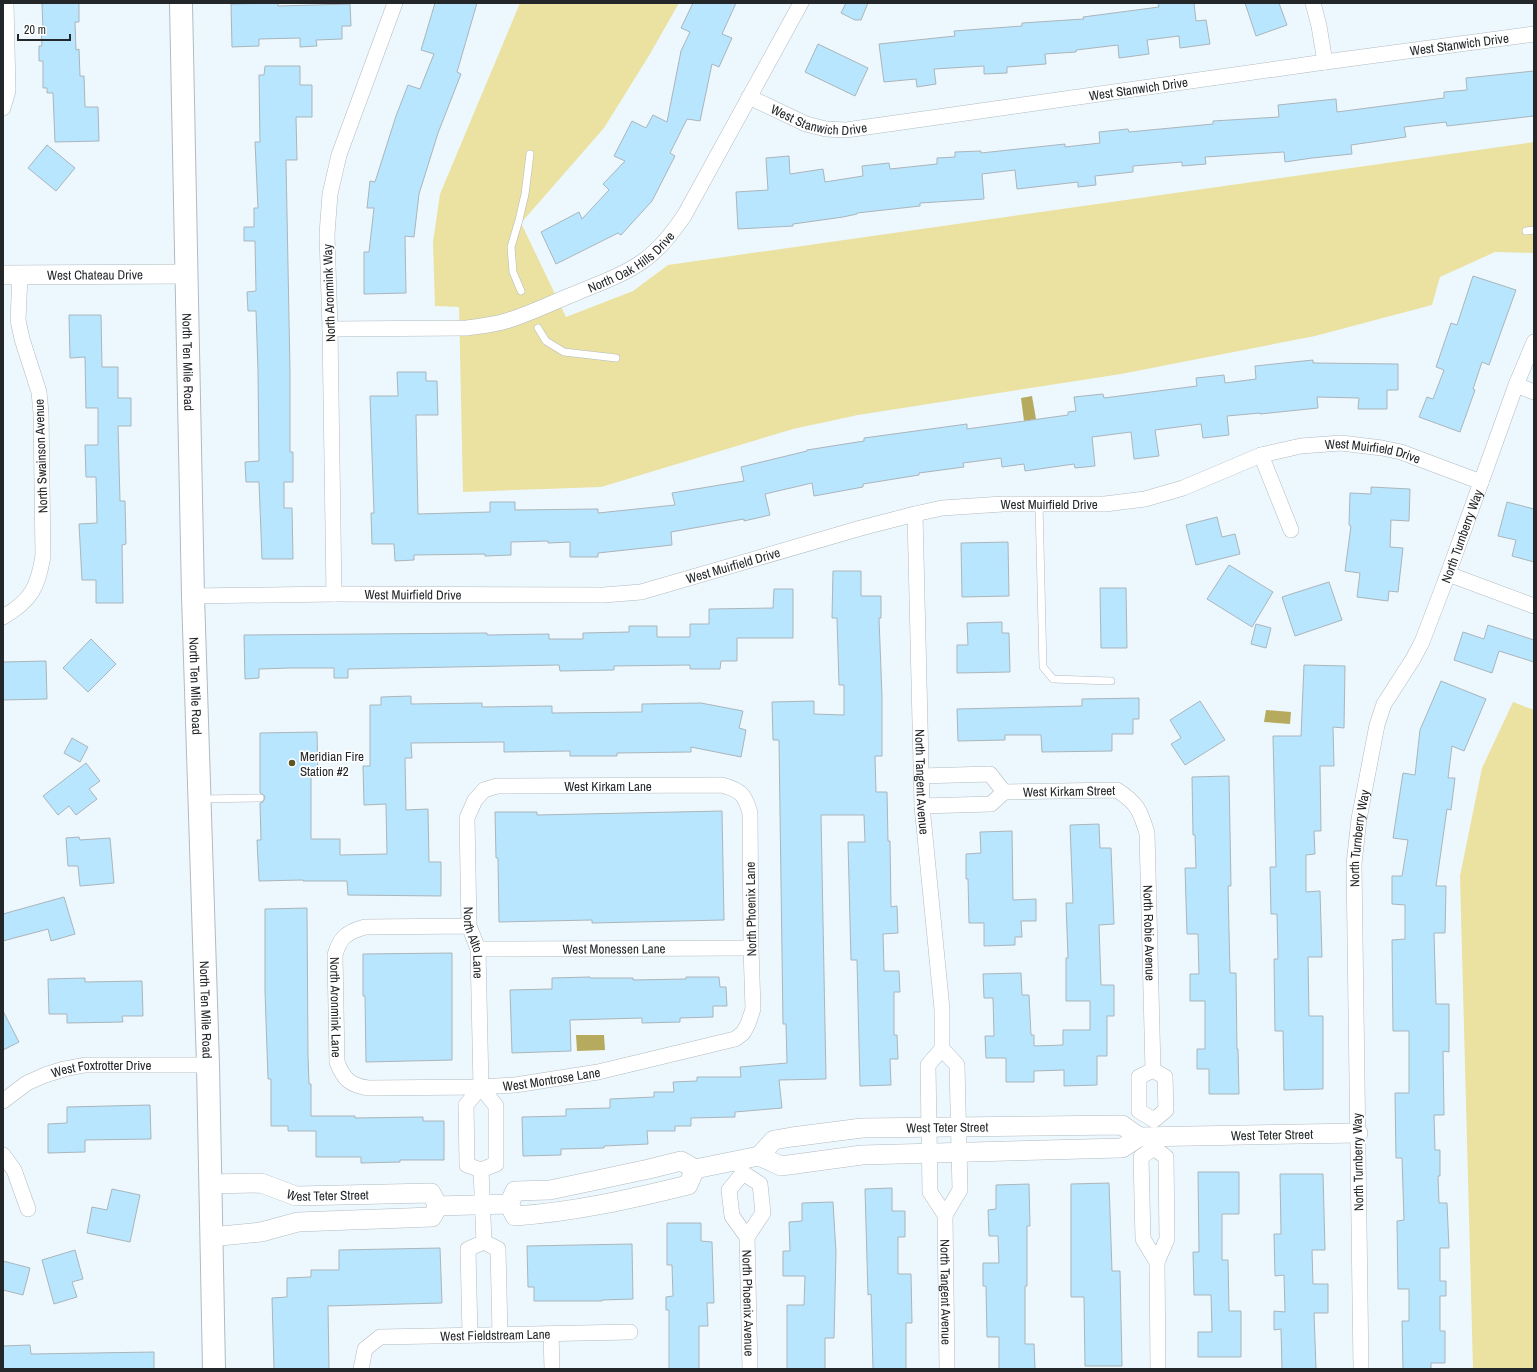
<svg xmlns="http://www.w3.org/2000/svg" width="1537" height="1372" viewBox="0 0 1537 1372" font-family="'Archivo Narrow',sans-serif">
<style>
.green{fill:#ebe1a1}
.water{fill:#b6aa5e}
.building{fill:#b7e6fe;stroke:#abb5bb}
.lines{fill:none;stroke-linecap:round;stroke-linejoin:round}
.service-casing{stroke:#b1bbc0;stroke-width:8}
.minor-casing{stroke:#b1bbc0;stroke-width:16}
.tertiary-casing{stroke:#b1bbc0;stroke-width:20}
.primary-casing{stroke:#b1bbc0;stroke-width:24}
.service{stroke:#fff;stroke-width:7}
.minor{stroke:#fff;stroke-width:15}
.tertiary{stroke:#fff;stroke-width:19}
.primary{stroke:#fff;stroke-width:22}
.poi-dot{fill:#5e5723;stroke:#fff;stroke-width:1.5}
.labels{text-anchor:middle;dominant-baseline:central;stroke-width:3.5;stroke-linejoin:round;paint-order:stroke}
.street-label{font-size:13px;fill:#232729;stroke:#fff}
.poi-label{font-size:13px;fill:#232729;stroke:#fff;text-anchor:start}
</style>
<rect width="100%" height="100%" fill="#edf8fe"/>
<g class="green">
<polygon points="520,3 679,3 650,54 604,128 521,223 566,317 633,291 668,265 1534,142 1534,253 1495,252 1440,277 1432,305 1315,336 1121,374 858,415 793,429 601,487 463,492 459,307 435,306 433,242 440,194"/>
<polygon points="1513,702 1534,710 1534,1369 1473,1369 1460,876 1482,768"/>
</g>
<g class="water">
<polygon points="1032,396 1036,419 1024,421 1021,398"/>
<polygon points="1266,710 1291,712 1290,724 1264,722"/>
<polygon points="576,1035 604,1035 605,1050 577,1051"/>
</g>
<g class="building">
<polygon points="46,3 79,3 79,22 75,22 76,50 79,49 80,76 84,76 85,107 98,107 99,141 55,142 53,93 47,93 47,88 43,88 43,61 39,61 39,46 42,46 41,29 43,29 42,4"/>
<polygon points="278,3 278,6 350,4 351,26 342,26 342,39 316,40 317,46 300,47 300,38 259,39 259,46 232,47 231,4"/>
<polygon points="435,3 477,3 457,72 461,74 438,133 419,194 414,237 405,236 406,293 364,294 364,252 369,252 374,208 367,208 370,181 375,182 396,116 408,85 420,89 434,54 421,50"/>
<polygon points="693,3 736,3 722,34 732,38 719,67 712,64 700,121 687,119 670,153 675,156 652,201 621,235 618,233 556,264 541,232 579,212 582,219 609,190 603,184 625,161 614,156 632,121 646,128 653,115 667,122 681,51 690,32 681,28"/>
<polygon points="846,3 868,3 861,20 855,20 841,13"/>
<polygon points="1158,3 1194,3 1196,21 1206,20 1210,44 1180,48 1179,36 1147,40 1149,54 1119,58 1118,45 1076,50 1076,52 1045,54 1046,64 1007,67 1007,73 984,74 984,66 934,69 936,84 917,87 916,79 884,82 879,44 955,36 954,31 1022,26 1022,23 1084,19 1083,17 1159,7"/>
<polygon points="1245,3 1279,3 1287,25 1256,36"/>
<polygon points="818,44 868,68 855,96 805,72"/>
<polygon points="265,66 300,66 300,85 312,85 312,117 296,117 297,160 286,160 290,371 290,452 293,452 293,482 284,482 284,508 292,508 293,559 262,559 259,482 246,482 245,462 259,461 258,371 256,311 248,311 247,292 256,291 255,241 244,241 244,227 254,227 254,208 258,208 255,142 260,142 259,75 264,75"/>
<polygon points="1534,71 1534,116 1447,126 1446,122 1404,127 1406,137 1351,145 1352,154 1312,158 1285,162 1284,152 1205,157 1206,164 1182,166 1182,162 1133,166 1133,172 1095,176 1096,185 1078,187 1078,182 1017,189 1015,170 982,174 984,199 920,203 920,206 857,213 857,214 843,217 793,224 793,226 738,229 736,192 768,190 766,158 789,156 790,174 823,169 825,182 863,176 862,166 889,163 890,169 937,164 937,158 955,157 955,152 981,151 981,153 1065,144 1065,147 1100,143 1099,132 1128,129 1129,132 1213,124 1213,121 1279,117 1278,105 1336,99 1337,112 1444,98 1444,92 1467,90 1466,78"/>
<polygon points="47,145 75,168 56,191 28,168"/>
<polygon points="1473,276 1516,290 1489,365 1482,362 1473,389 1475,390 1460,432 1419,417 1427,397 1433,399 1444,370 1436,367 1451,323 1457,325"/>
<polygon points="69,315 101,315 102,367 118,367 118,398 131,398 131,426 118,426 120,501 125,501 126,544 122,545 123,603 96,603 96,580 82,580 79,524 97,523 96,477 86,477 85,445 98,445 98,408 86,408 85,357 70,358"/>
<polygon points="1313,360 1313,363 1398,364 1398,390 1387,390 1387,409 1358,409 1359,398 1317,397 1318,408 1260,414 1260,413 1227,416 1229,435 1203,438 1201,424 1155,430 1159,456 1134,459 1131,432 1092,437 1095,466 1075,468 1074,464 1025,471 1024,464 1002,467 1001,458 963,463 964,467 919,473 919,475 863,484 863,487 814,496 812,483 765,494 770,515 744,521 744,519 671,532 672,545 598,553 598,557 570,557 570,542 548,543 548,541 511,542 511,555 485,556 485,554 414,555 414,560 395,561 394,544 372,544 371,513 374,513 370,396 398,396 397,372 426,372 426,381 437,381 438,415 416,415 418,514 490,512 490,502 515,502 515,510 598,509 598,513 675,505 672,493 744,481 741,467 807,451 807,450 864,441 864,438 967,424 967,429 1068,415 1068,412 1076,411 1074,397 1103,394 1104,398 1197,386 1196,378 1224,375 1225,383 1256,379 1255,366"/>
<polygon points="1371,487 1410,489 1409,521 1391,520 1390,547 1403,548 1398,592 1389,591 1388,601 1357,597 1360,573 1345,571 1351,526 1349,525 1350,493 1371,494"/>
<polygon points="1507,502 1534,509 1534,562 1512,556 1516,540 1498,536"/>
<polygon points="1217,517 1222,537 1235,534 1240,554 1196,565 1186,525"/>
<polygon points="1008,542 1009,596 962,597 961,543"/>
<polygon points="1229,565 1273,592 1252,627 1207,599"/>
<polygon points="833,571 861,571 861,596 881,596 881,618 879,618 882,697 882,756 875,756 876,792 887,792 888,841 890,841 891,907 897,906 898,933 883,934 884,971 899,971 900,992 894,992 894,1035 897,1035 898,1059 890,1059 891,1085 860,1086 857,960 851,960 848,842 865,842 864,815 821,815 826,1079 779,1080 782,1108 735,1112 735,1117 691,1118 691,1126 675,1126 675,1131 647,1131 648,1144 604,1146 604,1148 561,1149 561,1155 523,1156 522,1117 566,1116 566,1109 610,1108 610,1099 654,1097 654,1092 674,1092 673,1082 697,1081 697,1077 741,1077 740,1067 787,1063 786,1024 783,1024 779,740 773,740 772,702 814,701 814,714 844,715 844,685 839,685 837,618 832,618"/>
<polygon points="1329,582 1342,620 1295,636 1282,597"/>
<polygon points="1100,588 1126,588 1127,648 1101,648"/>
<polygon points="774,589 793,589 793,638 737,638 737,661 721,661 720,669 690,669 690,665 614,666 614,670 560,671 559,665 348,669 348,678 334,678 334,668 290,668 259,669 259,678 245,679 244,635 487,633 487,635 549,634 549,639 583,639 583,633 629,632 629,626 657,626 657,637 690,637 690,624 709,624 709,609 773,608"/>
<polygon points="1002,622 1002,633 1009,633 1010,672 957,673 957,645 968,645 967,623"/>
<polygon points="1256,624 1271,628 1266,648 1251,644"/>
<polygon points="1488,625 1534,640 1534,662 1499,651 1492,673 1454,660 1463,632 1484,639"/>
<polygon points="91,639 116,664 88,692 63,668"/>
<polygon points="46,661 47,699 3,700 3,662"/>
<polygon points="1304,665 1345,666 1344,728 1333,727 1334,766 1320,766 1321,831 1314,831 1315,854 1306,855 1306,892 1320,891 1322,957 1308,957 1309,1016 1323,1016 1323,1089 1284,1090 1283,1031 1275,1031 1274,959 1278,959 1277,914 1271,914 1270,867 1276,867 1273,736 1301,736"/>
<polygon points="1441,681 1486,699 1464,751 1452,746 1448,778 1455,778 1451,810 1447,809 1436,886 1446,886 1445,933 1434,933 1436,1004 1449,1004 1449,1052 1443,1051 1444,1115 1434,1115 1435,1150 1440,1150 1440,1176 1438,1176 1439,1203 1447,1203 1449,1248 1440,1248 1440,1281 1446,1281 1446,1296 1440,1296 1440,1331 1445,1331 1445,1363 1431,1363 1431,1369 1403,1369 1402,1321 1409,1321 1409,1289 1398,1289 1397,1221 1404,1220 1402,1158 1396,1158 1395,1093 1409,1093 1409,1031 1393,1031 1392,940 1405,939 1405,905 1392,904 1392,876 1402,876 1408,840 1393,838 1403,773 1415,775 1420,730"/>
<polygon points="411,696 411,704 482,703 482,707 552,706 552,713 642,712 642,704 701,703 743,711 739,728 746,730 741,757 691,747 691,752 617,753 617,756 570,756 570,751 504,752 504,742 411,743 412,758 405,758 406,810 428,809 429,862 441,862 441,896 348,895 347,881 303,881 303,880 259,881 257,840 261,840 260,803 263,802 265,798 264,795 260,793 260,733 317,732 318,777 311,777 311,839 340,839 340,855 387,854 386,804 364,805 363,766 370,766 370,705 381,705 381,697"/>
<polygon points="1139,698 1139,719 1133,719 1133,734 1112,734 1112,751 1042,752 1041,735 1005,735 1005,740 958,741 957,709 1082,706 1082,699"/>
<polygon points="1200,701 1225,740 1185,765 1171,744 1181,738 1170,720"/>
<polygon points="72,738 88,747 80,762 64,753"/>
<polygon points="86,763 100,781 89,789 97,799 76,815 69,806 58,815 43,796"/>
<polygon points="1229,776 1231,886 1228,886 1230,973 1236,973 1237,1049 1238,1049 1239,1094 1209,1094 1209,1069 1197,1069 1197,1049 1205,1049 1205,1001 1190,1001 1190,974 1199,974 1198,934 1187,934 1185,868 1196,868 1195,835 1193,835 1192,777"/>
<polygon points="722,811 724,920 592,923 592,920 499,922 498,858 496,858 495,812 537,812 537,815"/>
<polygon points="1099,824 1100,848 1111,848 1114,924 1099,925 1101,985 1114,985 1114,1016 1107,1016 1107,1056 1097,1056 1097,1085 1064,1086 1064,1070 1034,1071 1034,1082 1006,1082 1006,1058 986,1058 985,1036 994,1036 993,998 984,998 983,974 1021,973 1022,995 1029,995 1031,1035 1034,1035 1034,1046 1063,1045 1063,1030 1090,1030 1090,1001 1066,1001 1066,958 1068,958 1066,903 1073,903 1070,825"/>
<polygon points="1012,831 1013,900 1036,899 1036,921 1021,921 1022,937 1015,937 1015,945 984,946 984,923 969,923 968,879 966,879 966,854 981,853 980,832"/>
<polygon points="79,837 80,840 110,838 114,883 80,886 78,866 68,866 66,838"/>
<polygon points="64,897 75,934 51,941 48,929 3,941 3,914"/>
<polygon points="307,908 308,1056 309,1084 311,1084 311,1116 355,1116 355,1118 423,1117 423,1121 444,1121 444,1160 400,1160 400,1162 361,1163 361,1157 316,1157 316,1131 288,1131 288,1126 271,1126 271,1079 268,1079 265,991 265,909"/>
<polygon points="452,953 452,1060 366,1062 365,996 363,996 363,954"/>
<polygon points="590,977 590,978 633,978 633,980 686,979 686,977 719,977 720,987 726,987 727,1006 713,1006 713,1017 680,1018 680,1022 642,1023 642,1018 570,1020 571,1051 512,1053 510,990 552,989 552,978"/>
<polygon points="85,978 85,982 142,981 143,1016 122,1016 123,1022 67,1023 67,1014 49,1014 48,979"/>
<polygon points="3,1011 19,1042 3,1050"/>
<polygon points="150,1105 151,1139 85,1140 85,1152 48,1153 48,1124 67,1123 67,1107"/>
<polygon points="1198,1172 1239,1172 1239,1214 1222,1214 1222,1260 1228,1260 1229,1311 1241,1311 1241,1357 1198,1357 1198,1332 1212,1332 1211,1295 1194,1295 1193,1252 1199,1252"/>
<polygon points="1280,1174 1323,1174 1325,1250 1312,1250 1313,1284 1328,1284 1328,1313 1314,1313 1316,1369 1282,1369 1281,1329 1274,1330 1274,1311 1285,1312 1284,1275 1275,1276 1274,1234 1281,1234"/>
<polygon points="1109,1183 1112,1271 1120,1271 1122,1366 1085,1366 1084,1297 1071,1297 1071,1184"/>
<polygon points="1029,1184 1030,1226 1027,1226 1027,1286 1025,1286 1025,1344 1034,1344 1035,1369 999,1369 999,1337 987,1337 986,1286 983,1286 983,1263 999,1263 998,1236 989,1236 988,1210 996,1209 996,1185"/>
<polygon points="892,1188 892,1211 905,1211 905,1237 898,1237 898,1274 911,1274 912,1323 906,1323 906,1369 873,1369 871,1294 868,1295 865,1189"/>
<polygon points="112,1189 140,1195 130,1242 87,1233 92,1207 107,1210"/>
<polygon points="833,1202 836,1252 834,1338 825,1338 825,1369 787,1369 787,1305 804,1305 805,1276 783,1276 783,1251 790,1251 789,1222 802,1221 802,1203"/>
<polygon points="667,1223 701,1223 701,1241 712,1242 714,1303 707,1303 708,1326 699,1326 699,1369 669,1369 669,1310 666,1310 666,1297 673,1296 672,1265 667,1265"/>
<polygon points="632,1244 633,1299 602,1300 602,1301 534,1301 534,1287 528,1287 527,1246"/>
<polygon points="440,1248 442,1303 328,1306 329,1369 274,1369 272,1298 287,1297 287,1278 311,1277 311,1270 339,1270 339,1250"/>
<polygon points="75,1250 83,1279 72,1282 77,1297 54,1304 42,1260"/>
<polygon points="3,1261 30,1268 23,1295 3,1290"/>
<polygon points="30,1345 31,1354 154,1352 154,1369 3,1369 3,1346"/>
</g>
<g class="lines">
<g class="service-casing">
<g id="service">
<polyline points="1526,231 1534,230"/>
<polyline points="521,291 513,272 511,247 519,220 525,194 530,154"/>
<polyline points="538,328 546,341 564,352 616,358"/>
<polyline points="1039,504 1043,667 1053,679 1111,681"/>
<polyline points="203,799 260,798"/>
</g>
</g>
<g class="minor-casing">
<g id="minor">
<polyline points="1313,3 1319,26 1325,62"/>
<path id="s1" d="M749,97L806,124L826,129L846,130L1325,62L1534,34"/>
<polyline points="3,108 8,91 6,3"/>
<path id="s2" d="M330,329L467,328C480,326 493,325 506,321C529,314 551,303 574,294C597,284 622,276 643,261C660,249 672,233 684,216L801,3"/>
<polyline points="1516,385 1534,392"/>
<polyline points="1261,455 1291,530"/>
<path id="s3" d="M915,514L922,806L942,1009V1049L928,1065L930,1192L945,1215L960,1190L957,1065L942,1049"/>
<polyline points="1448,574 1534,606"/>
<polyline points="334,594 330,329 327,234 330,194 339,155 395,3"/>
<path id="s4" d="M193,596L334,594L603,595L641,592L861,528L915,514L942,508L1003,504H1105L1145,499L1183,488L1261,455L1301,446L1341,443L1382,448L1401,452L1481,482"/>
<path d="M3,617C31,601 38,587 43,556L41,413L39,392L22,339L18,320L20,275"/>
<polyline points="921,776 990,774 1004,792 991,804 922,806"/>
<path id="s5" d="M1004,792L1117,790C1137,803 1140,810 1147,833L1153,1070"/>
<path id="s6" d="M469,926L365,927C347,932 340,937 335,955L337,1062C344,1080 350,1085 368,1088L481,1087L515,1085L598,1072L735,1039L743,1033L748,1024L753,1009L751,948L750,813C745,794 740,790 722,785L497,786L484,790L475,800L467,818L469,926L478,949L481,1087"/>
<path id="s7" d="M478,949L751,948"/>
<polygon points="1153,1070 1165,1077 1166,1110 1154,1120 1139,1111 1139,1077"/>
<polygon points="481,1087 496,1106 496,1164 481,1170 467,1165 466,1105"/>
<path id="s8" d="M3,1101L27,1083L45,1075L64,1069L85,1065H208"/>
<polygon points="1154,1148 1166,1157 1167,1239 1157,1262 1143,1239 1141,1157"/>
<polyline points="3,1155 14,1170 28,1209"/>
<polyline points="739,1160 743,1173 760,1184 763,1213 747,1237 732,1216 729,1190 743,1173"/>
<polyline points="481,1170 484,1242"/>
<path id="s9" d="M945,1215L947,1369"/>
<path id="s10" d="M747,1237L750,1369"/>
<polyline points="484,1242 498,1249 500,1334"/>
<polyline points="1157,1262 1158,1369"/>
<polyline points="551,1334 552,1369"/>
<polyline points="470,1335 468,1249 484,1242"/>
<path id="s11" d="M361,1369L365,1349L380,1337L630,1332"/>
<path id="s12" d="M1361,1369L1354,864L1359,819L1377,725L1384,704L1413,659L1422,642L1448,574L1516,385L1534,342"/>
</g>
</g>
<g class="tertiary-casing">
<g id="tertiary">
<path id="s13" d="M3,275L186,274"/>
<path id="s14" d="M1139,1137L1358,1133"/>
<path id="s15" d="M210,1184L261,1183L296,1196L431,1193L438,1206"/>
<path id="s16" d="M509,1204L515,1191L550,1190L649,1169L681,1161L695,1169L759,1156L774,1140L792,1137L862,1128L1122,1125L1139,1137L1122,1148L862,1155L781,1166L759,1156"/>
<path d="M509,1204L515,1216C574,1212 631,1199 688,1185L695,1169"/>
<polyline points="438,1206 509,1204"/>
<polyline points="211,1237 261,1232 298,1222 432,1217 438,1206"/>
</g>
</g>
<g class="primary-casing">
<g id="primary">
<path id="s17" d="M181,3L193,596L208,1065L214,1369"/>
</g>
</g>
<use href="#service" class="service"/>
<use href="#minor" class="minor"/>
<use href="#tertiary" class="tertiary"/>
<use href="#primary" class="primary"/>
</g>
<circle class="poi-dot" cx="292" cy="763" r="4"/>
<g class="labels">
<g class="street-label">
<text stroke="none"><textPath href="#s1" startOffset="723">West Stanwich Drive</textPath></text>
<text stroke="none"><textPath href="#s1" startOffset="399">West Stanwich Drive</textPath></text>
<text stroke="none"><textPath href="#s1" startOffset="75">West Stanwich Drive</textPath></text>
<text stroke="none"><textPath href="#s2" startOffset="316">North Oak Hills Drive</textPath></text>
<text stroke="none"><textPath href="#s13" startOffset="92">West Chateau Drive</textPath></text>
<text transform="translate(329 293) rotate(-92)">North Aronmink Way</text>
<text stroke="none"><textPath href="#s17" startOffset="359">North Ten Mile Road</textPath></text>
<text stroke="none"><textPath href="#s4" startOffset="1202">West Muirfield Drive</textPath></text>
<text transform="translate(41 456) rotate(-92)">North Swainson Avenue</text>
<text stroke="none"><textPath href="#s4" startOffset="868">West Muirfield Drive</textPath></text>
<text stroke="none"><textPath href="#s12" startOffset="854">North Turnberry Way</textPath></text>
<text stroke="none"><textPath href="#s4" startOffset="544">West Muirfield Drive</textPath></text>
<text stroke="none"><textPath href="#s4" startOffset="220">West Muirfield Drive</textPath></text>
<text stroke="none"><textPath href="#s17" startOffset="683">North Ten Mile Road</textPath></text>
<text stroke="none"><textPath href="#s3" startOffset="268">North Tangent Avenue</textPath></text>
<text x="608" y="786">West Kirkam Lane</text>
<text stroke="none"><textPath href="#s5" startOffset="65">West Kirkam Street</textPath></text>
<text stroke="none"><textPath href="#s12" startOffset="531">North Turnberry Way</textPath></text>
<text transform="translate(751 909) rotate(-91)">North Phoenix Lane</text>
<text stroke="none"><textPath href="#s5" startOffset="267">North Robie Avenue</textPath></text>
<text stroke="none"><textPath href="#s6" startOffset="1342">North Alto Lane</textPath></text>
<text stroke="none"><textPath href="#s7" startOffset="136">West Monessen Lane</textPath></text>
<text stroke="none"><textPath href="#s6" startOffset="200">North Aronmink Lane</textPath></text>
<text stroke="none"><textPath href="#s17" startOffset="1007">North Ten Mile Road</textPath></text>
<text stroke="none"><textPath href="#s8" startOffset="107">West Foxtrotter Drive</textPath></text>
<text stroke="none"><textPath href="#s6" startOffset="482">West Montrose Lane</textPath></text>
<text stroke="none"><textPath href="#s16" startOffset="461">West Teter Street</textPath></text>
<text stroke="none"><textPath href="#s14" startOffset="133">West Teter Street</textPath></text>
<text transform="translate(1358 1162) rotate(-91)">North Turnberry Way</text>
<text stroke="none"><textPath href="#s15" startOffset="120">West Teter Street</textPath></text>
<text stroke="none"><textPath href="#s9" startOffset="77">North Tangent Avenue</textPath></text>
<text stroke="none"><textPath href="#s10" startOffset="66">North Phoenix Avenue</textPath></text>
<text stroke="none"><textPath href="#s11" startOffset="155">West Fieldstream Lane</textPath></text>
</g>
<g class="poi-label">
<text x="300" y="756">Meridian Fire<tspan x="300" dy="15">Station #2</tspan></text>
</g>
</g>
<rect width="1537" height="1372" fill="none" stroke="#232729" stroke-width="8"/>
<path d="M18 34v6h52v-6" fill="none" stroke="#232729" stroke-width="2"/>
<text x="24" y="34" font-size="12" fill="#232729" stroke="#ffffff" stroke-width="3" paint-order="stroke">20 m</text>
</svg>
